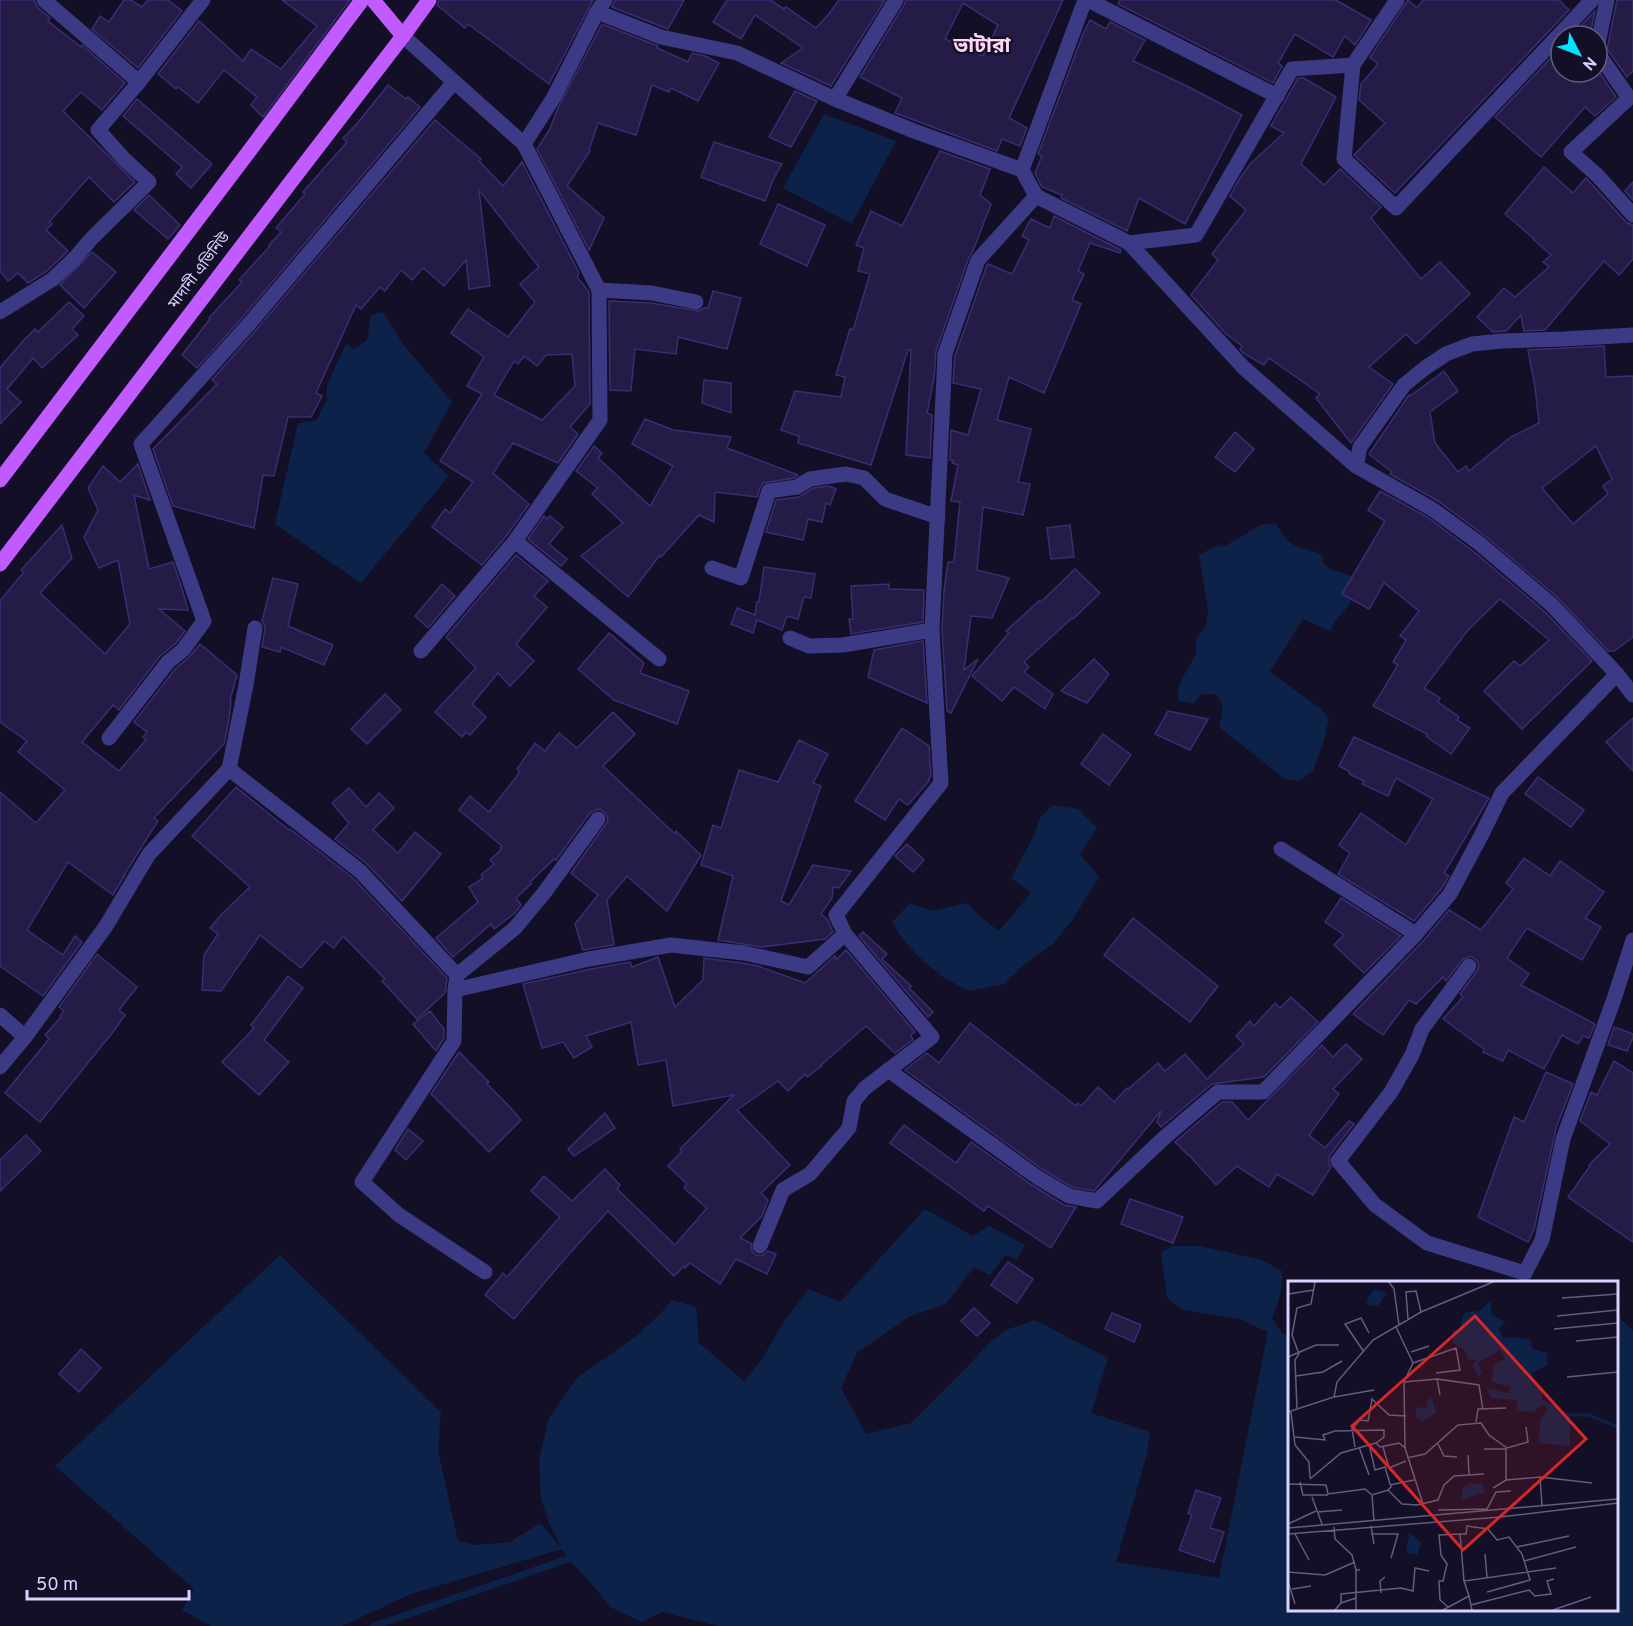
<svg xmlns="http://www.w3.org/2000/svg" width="1633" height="1626" viewBox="0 0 1633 1626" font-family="Overpass,'Noto Sans Bengali',sans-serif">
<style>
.water{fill:#0c2248}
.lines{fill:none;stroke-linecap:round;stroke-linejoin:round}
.stream{stroke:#0c2248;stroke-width:7}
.building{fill:#241b47;stroke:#3b2d73;stroke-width:1.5;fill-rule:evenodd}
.minor{stroke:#3d3a85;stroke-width:15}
.major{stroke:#c25bff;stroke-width:15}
.labels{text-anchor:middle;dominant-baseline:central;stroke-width:4.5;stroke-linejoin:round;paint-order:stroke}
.street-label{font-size:15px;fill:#d9d4ff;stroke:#130f26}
.district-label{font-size:21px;font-weight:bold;fill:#ffd6f0;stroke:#130f26}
.inset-river{fill:none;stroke:#0c2248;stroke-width:3}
.inset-road{fill:none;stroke:#625e7d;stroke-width:1.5}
.view{fill:#d62828;fill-opacity:0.15;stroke:#d62828;stroke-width:3}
.inset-edge{fill:none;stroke:#d9d4ff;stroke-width:3}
</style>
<rect width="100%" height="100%" fill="#130f26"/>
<g class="water">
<polygon points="824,114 896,141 852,224 783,188"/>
<polygon points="383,312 403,344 452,402 424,453 449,476 361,583 275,524 298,423 317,420 327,399 327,385 346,344 354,349 367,340 371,315"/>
<path d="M1262,524H1276C1284,538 1292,547 1309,550C1314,552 1317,552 1322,555L1323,563L1330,569L1352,576C1361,606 1339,609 1330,631L1303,619L1270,672L1320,708L1329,718L1324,741L1313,771L1299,781L1285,779L1219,727L1223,706L1216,694H1201L1194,704L1179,701L1178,689L1185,673L1196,654V639L1206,626L1208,609L1199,555L1214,547L1227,545Z"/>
<polygon points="1053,805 1078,809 1097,828 1080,854 1099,877 1071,922 1053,944 1027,962 1004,984 968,991 941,976 918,956 902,938 892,922 910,903 932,911 968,903 979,916 999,931 1031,893 1011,878 1033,837 1040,818"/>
<path d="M925,1209L973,1236L989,1226L1025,1245L1017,1259L1005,1255L990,1275L974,1267L946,1304L910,1316L857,1353L841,1388L866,1434L911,1423L966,1368L991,1341L1006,1330L1035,1320L1108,1358L1091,1413L1150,1432L1147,1454L1116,1562L1219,1578L1268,1332L1239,1319L1183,1310L1167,1298L1161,1253L1172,1246H1200L1262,1260L1282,1271C1283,1288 1279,1303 1272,1318L1281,1332L1289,1337L1290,1610H1616L1617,1315L1633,1331V1626H718L662,1612L642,1622L610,1607L590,1582L568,1559L562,1549L411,1594L342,1626H211L182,1610L194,1589L55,1466L280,1255L441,1412L438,1450L458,1541L476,1545L510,1542L540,1523L561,1547L549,1523L541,1499L539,1460L549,1418L577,1378L636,1336L660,1314L672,1300L696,1307L699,1343L744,1381L762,1359L785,1320L809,1289L840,1302Z"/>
</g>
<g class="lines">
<polyline class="stream" points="374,1626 568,1559"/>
</g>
<g class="building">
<polygon points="0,0 34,0 37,7 50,18 48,21 81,47 82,45 125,83 102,110 81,92 63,111 135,182 114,202 89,177 49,222 52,224 46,230 68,251 47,271 28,283 18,273 8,281 0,271"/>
<polygon points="124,0 131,0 142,7 148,0 168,0 182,11 138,68 92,29 100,16 109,22"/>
<polygon points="282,0 350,0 263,117 251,105 257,97 224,70 198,103 178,87 176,89 158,74 199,21 243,61 251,49 281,69 317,26"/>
<polygon points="439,0 593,0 549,84 468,24 465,28 437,5"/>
<polygon points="615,0 684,0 668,29 612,7"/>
<polygon points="727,0 770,0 784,9 786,7 816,28 828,15 839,0 885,0 831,86 781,63 803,48 755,15 741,39 713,22"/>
<path d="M906,0H1063L1009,118L1027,128L1020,146L1002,139L997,151L895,113L902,98L860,77L904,5ZM963,3L998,25L983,56L945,39Z"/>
<polygon points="1120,0 1336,0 1371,20 1355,45 1345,36 1333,57 1295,34 1278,63 1282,66 1273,83 1118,4"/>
<polygon points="1408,0 1417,8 1423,0 1559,0 1569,10 1395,193 1354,155 1385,123 1359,100 1361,84 1378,64 1370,57"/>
<polygon points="1617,0 1633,0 1633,71 1627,77 1607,49"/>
<polygon points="1595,11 1590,36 1571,36"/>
<polygon points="1090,20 1106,29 1110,22 1145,40 1133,61 1189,87 1242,115 1185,224 1139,198 1127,231 1061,198 1062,195 1042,187 1035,173 1042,156 1038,154 1083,34"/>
<polygon points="602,24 658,46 657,48 688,62 692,53 705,56 719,63 698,101 671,88 669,92 652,85 636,135 598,123 589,150 590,151 567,186 604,218 589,250 537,149 550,129 557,110"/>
<polygon points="1561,47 1561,72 1597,72 1597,69 1616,97 1595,116 1585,107 1541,157 1495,117"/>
<polygon points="1298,78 1304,78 1336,97 1301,164 1324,185 1340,169 1381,207 1371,218 1421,279 1440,262 1470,294 1416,344 1406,334 1369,367 1393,384 1351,443 1316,398 1320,394 1269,358 1264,365 1243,353 1240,349 1242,346 1226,334 1191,295 1218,260 1212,254 1246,210 1230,196 1240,178 1250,164 1284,133 1271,126"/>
<polygon points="388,85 406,99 408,97 420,107 242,318 197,368 182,355 210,319 209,318 242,282 239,280 270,246 269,245 281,232 276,228 305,194 303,192 347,142 343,138 356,125"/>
<polygon points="795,91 817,101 791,147 769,137"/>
<polygon points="137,99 212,164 191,188 176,174 182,167 123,116"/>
<path d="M435,120L481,159L479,161L503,186L522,162L579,273L577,277L589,292L590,404L570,427L578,434L558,463L513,443L493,473L529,504L507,535L482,565L432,527L445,509L450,513L473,482L440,461L482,394L467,386L484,357L451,333L468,309L508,337L535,302L520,284L539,267L479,190L490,286L469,289L466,260L444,286L423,268L412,280L401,270L385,291L380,287L361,309L356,305L316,393L322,396L311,417H288L274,476L263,475L254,528L173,506L153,449L217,384L212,380L256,330ZM572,354L575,386L542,420L494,395L514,361L518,364L524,356L537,366L546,355Z"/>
<polygon points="714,142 782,164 773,180 765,201 701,177"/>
<polygon points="940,151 990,169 980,195 991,204 973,251 969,257 936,351 934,378 927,413 932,415 930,458 906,455 911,350 908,350 871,465 798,443 799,436 781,430 795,391 841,397 845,377 836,375 850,329 853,330 870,274 858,271 864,248 856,245 871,211 902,226"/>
<polygon points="1544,167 1573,193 1586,178 1626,222 1633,225 1633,259 1619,275 1604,261 1545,330 1524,331 1521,315 1506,331 1493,332 1477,317 1504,288 1515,297 1549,267 1543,262 1551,255 1533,239 1533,238 1505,214"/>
<polygon points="1633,182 1633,200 1625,191"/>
<polygon points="149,195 180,225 168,239 134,210"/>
<polygon points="778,204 825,225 807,266 760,244"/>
<polygon points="1054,216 1121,250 1120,253 1090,243 1078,271 1084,274 1072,300 1081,304 1044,393 1009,377 997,420 1031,429 1018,482 1030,484 1023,515 983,507 977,570 1009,578 992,618 971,616 964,670 978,659 951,713 947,711 942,630 944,591 948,562 954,562 960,502 951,501 958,465 952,463 953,460 950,460 951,430 968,435 981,389 953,383 955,356 987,265 988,264 1012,274 1029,240 1022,236 1031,219 1050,228"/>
<polygon points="92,252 116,272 84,308 60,285"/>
<polygon points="713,291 741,298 727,349 678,337 676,354 635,349 631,391 610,390 609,301 651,303 699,311 704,308 708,308"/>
<polygon points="69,302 84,316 72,329 78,335 42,368 33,358 7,389 21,402 0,424 0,368 22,342 35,329 38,332"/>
<path d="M1604,346L1606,377L1633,376V637L1614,651H1608L1558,598L1485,536L1438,501L1390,474L1392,472L1369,454L1409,395L1410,396L1444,371L1458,391L1430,412L1435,443L1458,472L1466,466L1469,471L1511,437L1539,423L1535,387L1528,350ZM1596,446L1612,479L1603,486L1608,494L1573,524L1542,488Z"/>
<polygon points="704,380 731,383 731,413 702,403"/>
<polygon points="645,419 673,430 731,437 727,448 798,475 794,478 763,483 760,488 757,497 715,492 714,522 699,515 661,557 660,555 628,597 581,556 623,523 592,494 598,488 576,471 594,446 602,453 598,458 650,506 673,466 632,444"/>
<polygon points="1235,432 1254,449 1235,472 1215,457"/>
<polygon points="138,464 150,500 134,495 149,569 173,562 183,592 188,610 159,609 185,631 176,643 160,656 119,710 113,705 82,742 119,771 146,740 143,737 147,732 134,722 175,669 189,657 200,644 237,675 230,700 231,701 229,720 224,744 154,818 158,821 124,875 125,875 113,895 68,862 27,930 63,955 75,936 82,942 43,996 0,966 0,792 36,823 65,790 18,752 27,741 0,722 0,601 24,572 21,570 62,525 72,558 40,593 105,654 130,624 118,560 99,568 84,537 98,510 88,488 103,466 120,482"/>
<polygon points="829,486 836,489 830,505 826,503 822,522 808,519 803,540 766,532 776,500 799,497 813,488"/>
<polygon points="1380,491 1427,517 1473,551 1545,612 1592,661 1522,729 1484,691 1514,661 1520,666 1549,640 1500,599 1468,630 1424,688 1440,698 1438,702 1459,717 1457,720 1470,728 1451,754 1426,736 1427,734 1373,706 1398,665 1393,662 1406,640 1400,636 1419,611 1384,583 1369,609 1342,594 1385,521 1368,510"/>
<polygon points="544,516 547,519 550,516 563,527 549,544 567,559 561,566 528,539"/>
<polygon points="1070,525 1074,557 1051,559 1047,528"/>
<polygon points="516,555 548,581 534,596 547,607 516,644 534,661 510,686 498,673 472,704 486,717 470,735 466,732 462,737 435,712 476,668 446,637"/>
<polygon points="764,567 815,574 811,598 804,597 798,619 787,616 782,630 757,620 753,633 731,624 737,608 755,615 757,602 759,602"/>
<polygon points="1075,569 1100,593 1073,619 1072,618 1024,662 1029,667 1024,672 1053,694 1045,709 1014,687 1002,701 972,676 1009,633 1006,631 1039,601 1041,602"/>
<polygon points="273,578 298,584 288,626 333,645 324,665 281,647 280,652 262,647 265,629 264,624 261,620 262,621"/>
<polygon points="442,584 455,596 428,628 415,616"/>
<polygon points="889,584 889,589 924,590 923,622 851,634 849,619 853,619 851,586"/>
<polygon points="609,633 644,663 640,673 689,691 677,724 614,700 578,669"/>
<polygon points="923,641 927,703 868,677 874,650"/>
<polygon points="1094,659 1109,674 1087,703 1061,691"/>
<polygon points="385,694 401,710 367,744 351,729"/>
<polygon points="1168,711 1208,719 1190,750 1155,734"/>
<polygon points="613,712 635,734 603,766 675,834 676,831 701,855 667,911 627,876 607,900 614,945 583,950 575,924 598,895 571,873 608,821 607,816 604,812 600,809 595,810 590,813 556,860 554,859 530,882 531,884 516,898 521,905 515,913 494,929 491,924 453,957 436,938 478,902 469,887 483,878 481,875 494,864 490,860 501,850 500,848 502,846 459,810 470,796 489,812 520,772 517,769 535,743 545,751 559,733 577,748"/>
<polygon points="1633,718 1633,771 1606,742"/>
<polygon points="902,728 929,746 931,776 928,780 929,781 908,805 899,799 885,820 855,801"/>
<polygon points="1103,734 1131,755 1109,785 1081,764"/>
<polygon points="1354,737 1489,798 1444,873 1449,876 1442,888 1414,921 1338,874 1350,853 1339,845 1361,813 1406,845 1433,799 1396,778 1388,796 1362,784 1364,781 1349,774 1350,772 1339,766"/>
<polygon points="799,740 828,754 813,783 821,786 781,901 789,905 813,865 851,871 839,888 833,887 832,898 821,914 827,919 833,932 825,939 761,947 718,940 733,876 701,865 713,825 721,828 739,770 778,782"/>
<polygon points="1538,777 1584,810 1571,827 1525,794"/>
<polygon points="236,787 289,830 290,829 353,878 447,978 445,993 417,1019 382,981 385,979 343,936 334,948 324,941 301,968 260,935 221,991 202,990 204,955 218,934 210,928 221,915 250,887 192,836"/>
<polygon points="349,788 366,807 379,793 394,808 373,830 398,853 415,832 441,854 402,901 367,864 335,839 349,823 332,803"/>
<polygon points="907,844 924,860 913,872 895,856"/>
<polygon points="1524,858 1550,876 1560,861 1604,892 1585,918 1601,927 1582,960 1527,928 1507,958 1529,974 1521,985 1595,1024 1589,1038 1583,1036 1578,1044 1562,1035 1544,1069 1508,1050 1503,1061 1483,1052 1484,1049 1443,1019 1463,997 1460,994 1477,971 1479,967 1478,962 1474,958 1470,956 1462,960 1446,981 1443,977 1416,1004 1409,1000 1383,1035 1353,1014 1423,941 1449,910 1481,930 1513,889 1506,883"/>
<polygon points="1341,898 1401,936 1364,973 1334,945 1344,935 1325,922"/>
<polygon points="1133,918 1218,986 1190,1022 1104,955"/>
<polygon points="863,932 887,954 882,959 911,986 909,988 933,1012 928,1017 859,936"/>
<polygon points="846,950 915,1032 911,1035 913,1040 895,1053 866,1026 821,1065 822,1066 807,1077 805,1074 788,1091 778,1081 737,1110 790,1165 761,1193 768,1200 762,1216 740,1238 751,1243 752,1251 756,1255 762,1256 768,1251 776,1254 767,1274 736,1259 720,1284 690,1263 685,1268 684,1266 674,1276 608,1211 562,1262 514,1319 485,1295 503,1273 507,1277 560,1217 531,1191 544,1176 572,1201 605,1169 620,1185 617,1189 675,1245 707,1208 684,1188 687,1184 668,1166 682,1151 680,1149 734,1095 673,1106 666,1060 638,1065 631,1022 586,1036 592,1047 574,1058 563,1042 542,1048 523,984 591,969 630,962 632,967 658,957 675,1007 703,980 704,958 742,963 758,966 805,983 835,956 836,960"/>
<polygon points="97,954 137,987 119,1010 125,1015 113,1032 40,1122 5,1093 49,1039 45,1035 61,1017 60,1016 64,1011 59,1007"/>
<polygon points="288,976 303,988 264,1040 289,1062 259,1095 222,1062 254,1028 251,1025"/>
<polygon points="1291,997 1318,1022 1264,1077 1212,1084 1161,1127 1157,1122 1161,1111 1094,1191 1072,1187 1042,1169 905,1070 927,1053 939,1063 970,1023 1076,1106 1078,1103 1081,1106 1098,1087 1114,1102 1127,1088 1128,1089 1158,1063 1165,1071 1185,1054 1207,1079 1244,1044 1236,1036 1250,1021 1254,1026 1275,1003 1280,1008"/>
<polygon points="430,1011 444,1029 444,1038 436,1051 413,1024"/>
<polygon points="1614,1027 1633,1034 1633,1038 1627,1051 1608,1045"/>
<polygon points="1346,1044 1362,1059 1333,1089 1339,1094 1309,1135 1325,1148 1349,1121 1354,1124 1330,1155 1328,1163 1331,1167 1313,1195 1277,1174 1269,1187 1237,1166 1216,1185 1189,1155 1188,1155 1175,1142 1222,1102 1232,1102 1248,1120 1322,1045 1333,1057"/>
<polygon points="459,1052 489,1082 487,1084 508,1105 521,1120 489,1152 431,1094"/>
<polygon points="1614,1061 1633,1073 1633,1242 1568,1197 1590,1166 1589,1165 1610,1144 1580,1121 1591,1092 1597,1095"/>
<polygon points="1546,1072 1573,1084 1556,1128 1534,1230 1528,1242 1478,1217 1514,1117 1524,1122"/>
<polygon points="605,1113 615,1128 574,1156 568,1149"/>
<polygon points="904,1125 956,1163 971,1142 1032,1185 1064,1205 1076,1207 1051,1248 988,1206 984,1211 890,1143"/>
<polygon points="408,1129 423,1141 406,1160 395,1150"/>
<polygon points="26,1135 41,1151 0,1191 0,1160"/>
<polygon points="1130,1199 1183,1217 1173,1243 1121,1224"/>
<polygon points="1008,1262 1033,1279 1017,1303 991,1285"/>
<polygon points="974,1308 990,1323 977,1336 961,1321"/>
<polygon points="1112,1313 1141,1325 1134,1342 1105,1329"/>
<polygon points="81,1349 101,1368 79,1392 59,1374"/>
<polygon points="1196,1490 1221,1498 1210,1528 1224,1532 1214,1562 1179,1550 1192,1515 1188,1513"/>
</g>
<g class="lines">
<g class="minor">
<polyline points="44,0 139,82 203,0"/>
<polyline points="1088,0 1277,96"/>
<polyline points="1397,0 1353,65 1344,159 1396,208 1592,0"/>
<polyline points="597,12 661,37 737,53 835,99 914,131 1022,170 1036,196 1129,243 1196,235 1292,69 1353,65"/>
<polyline points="403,36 524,144"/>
<polyline points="1597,48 1607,0"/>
<polyline points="1597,52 1629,98 1571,152 1597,175 1633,215"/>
<polyline points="835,99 896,0"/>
<polyline points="1022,170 1085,0"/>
<polyline points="1129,243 1244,368 1356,466 1432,509 1479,543 1552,605 1617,674 1633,695"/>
<polyline points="599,290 652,293 696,302"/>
<polyline points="0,312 53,279 75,258 91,239 149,182 124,159 98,130 139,82"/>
<polyline points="1356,466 1360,447 1404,385 1425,368 1446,354 1472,344 1502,341 1564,339 1633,335"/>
<polyline points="515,541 659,659"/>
<polyline points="712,568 741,578 769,491 797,487 810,479 846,474 864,478 885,499 938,517"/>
<polyline points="790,638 809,646 843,645 932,630"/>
<polyline points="421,651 515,541 600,420 599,290 524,144 554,97 597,12 605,0"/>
<polyline points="109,738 168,662 183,650 204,621 141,444 249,324 454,82"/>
<polyline points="229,769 360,871 457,975 455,990"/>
<polyline points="1416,934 1450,894 1482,834 1502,793 1617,674"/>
<polyline points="1469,966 1422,1029 1412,1055 1391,1092 1338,1161 1375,1205 1427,1243 1525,1273 1542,1240 1563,1139 1614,999 1633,940"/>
<polyline points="457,975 515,928 544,893 598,819"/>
<polyline points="0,1015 25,1037 106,926 149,854 229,769 246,685 255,628"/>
<polyline points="0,1067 25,1037"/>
<polyline points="888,1070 1037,1177 1069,1196 1097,1201 1165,1137 1218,1092 1263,1092 1416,934 1281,849"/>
<polyline points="760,1246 783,1190 810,1174 849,1128 854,1101 865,1088 932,1037 845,934"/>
<polyline points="485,1272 399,1215 362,1182 454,1041 455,990 589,959 671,945 744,953 808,967 845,934 836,915 941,783 932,630 945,354 978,260 1036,196"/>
</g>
<g class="major">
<polyline points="373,0 403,36"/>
<polyline points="0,480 241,162 362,0"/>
<polyline points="0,564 290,183 403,36 429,0"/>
</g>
</g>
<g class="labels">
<g class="street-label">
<text transform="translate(200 271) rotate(-53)">মাদানী এভিনিউ</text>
</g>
<g class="district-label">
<text x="982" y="46">ভাটারা</text>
</g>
</g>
<g transform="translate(1288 1281)">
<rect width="330" height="330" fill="#130f26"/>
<path d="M86,8L99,11L90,25L80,24L78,20ZM203,19V33L218,41L211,47L214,56L242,58L245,68L259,72L260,84L243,93L254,110V121L282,135V165L251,162L252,139L260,129L257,125L253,124L245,131L228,130L229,119L203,117L199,107L219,112L224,106L204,101L205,84L217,78L212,69L190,82L194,92L191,96L184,85L188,79L181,80L176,69L165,62V50L171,48L176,32L192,29ZM144,117L148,132L135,140L129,138L127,126L139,127V119ZM195,202L196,212L173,219L175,207L180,203ZM121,251L133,262L129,274L118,272Z" fill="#0c2248"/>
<path class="inset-river" d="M254,120L280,134H301L330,146"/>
<path class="inset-road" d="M101,1L106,8L111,44M0,13L26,9M274,17L330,13M269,35L330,29M120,39L118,11L128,10L133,31M108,46L125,82L116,101L117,167M266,48L330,42M288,60L330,56M76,71L57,43L73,37L81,52M123,71L141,65M0,76L28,64H51M125,82L168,67L172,89L148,92M8,95L35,91L54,80M279,96L330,91M116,101L149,98M152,114L149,98L191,104L195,129M46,116L86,109M9,127L7,79L11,73L4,54L9,27L23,23L27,1M0,131L46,116L49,101L85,59L133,31L205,1M3,131L7,164L21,181L22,197M188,141L190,128L218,127M7,156L37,159L35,154L47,150L96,149V156L88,162L53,172L22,198M88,162L92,166L111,162L117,167L135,223M81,163L87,189L97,186L103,206L100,209M150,163L156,175L169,176M67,166L64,148L72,139L80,140L84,118L101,134L118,135M71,166L81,194M95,166L101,187L118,180M196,168H218M180,174L181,193M119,177L137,173L170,144L193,142L201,154L219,167L240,161L238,146M252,196L304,202M218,199V167M12,201L15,214H40M0,203L38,204L40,213L77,208L84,214L100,209L114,223L129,224L150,219L156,204L166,195L196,193M102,204L126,199M205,207L218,199L252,196L254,224M84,214L86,240M24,216L34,243M150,229L199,228L208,211L223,210M29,231L54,229M0,243L28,230M83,245L86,263M46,246L47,258L64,274L68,289M0,247L330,218M0,253L212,236L330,222M7,253L21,279M83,253H110L103,277M172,253H178L179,245L200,248L209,259L221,256L234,273L242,299L199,311M229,266L281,255M197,273L199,296M236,280L288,266M0,291L37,294L67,281M0,300L7,323M4,308L23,305M93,312L92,300L97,296M181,315L176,300L268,287M53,322V313L113,307L125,310L127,287L141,290M183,324L241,309L247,315L263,313L259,300L266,298M160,326L152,319L151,300H155L159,283L153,274L151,254L172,253L176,300M47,329L53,322L68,317M68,329V289H72M155,329L181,315L184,329M265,329L303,316"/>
<path class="view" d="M187,35L298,158L175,269L64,145Z"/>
<rect width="330" height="330" class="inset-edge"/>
</g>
<g transform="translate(1579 54) rotate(132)"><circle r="28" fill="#130f26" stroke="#625e7d" stroke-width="1.5"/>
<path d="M0-4.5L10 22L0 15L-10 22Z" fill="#00e5ff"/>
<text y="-9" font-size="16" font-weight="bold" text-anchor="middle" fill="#d9d4ff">N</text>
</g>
<path d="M27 1590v9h162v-9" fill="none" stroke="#d9d4ff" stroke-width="3"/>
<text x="36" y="1590" font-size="18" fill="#d9d4ff" stroke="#130f26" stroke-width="4.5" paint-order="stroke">50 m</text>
</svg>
